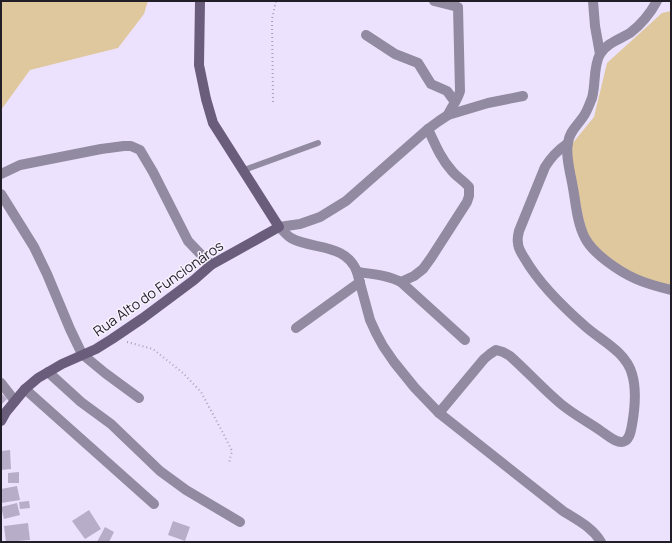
<svg xmlns="http://www.w3.org/2000/svg" width="672" height="543" viewBox="0 0 672 543" font-family="Manrope,sans-serif">
<style>
.green{fill:#dfc89e}
.building{fill:#b7adc8}
.lines{fill:none;stroke-linecap:round;stroke-linejoin:round}
.path{stroke:#a9a0b6;stroke-width:2;stroke-dasharray:1 3;stroke-linecap:butt}
.lane{stroke:#928aa0;stroke-width:6}
.street{stroke:#928aa0;stroke-width:10}
.secondary{stroke:#6a5d7c;stroke-width:10}
.labels{text-anchor:middle;dominant-baseline:central;stroke-width:3;stroke-linejoin:round;paint-order:stroke}
.street-label{font-size:14px;fill:#221e28;stroke:#f7f2fe}
</style>
<rect width="100%" height="100%" fill="#ede2fe"/>
<g class="green">
<polygon points="1,1 148,1 144,14 118,48 30,70 1,110"/>
<polygon points="671,11 671,287 629,275 590,246 567,150 594,117 607,63 662,13"/>
</g>
<g class="building">
<polygon points="1,393 7,399 1,405"/>
<polygon points="10,450 11,469 1,470 1,451"/>
<polygon points="19,472 19,483 8,483 8,473"/>
<polygon points="17,486 20,500 1,503 1,489"/>
<polygon points="29,501 30,508 20,509 19,502"/>
<polygon points="17,503 20,515 4,519 1,507"/>
<polygon points="89,510 101,529 85,539 72,521"/>
<polygon points="173,521 190,527 185,541 168,535"/>
<polygon points="28,523 30,540 6,542 4,526"/>
<polygon points="105,527 114,532 109,542 97,542"/>
</g>
<g class="lines">
<g class="path">
<polyline points="273,102 272,19 276,1"/>
<polyline points="127,342 153,349 183,373 201,392 223,433 232,451 229,463"/>
</g>
<polyline class="lane" points="244,170 318,143"/>
<g class="street">
<path d="M434,1L458,7L460,91C458,100 451,107 448,115"/>
<polyline points="593,1 595,26 600,54"/>
<path d="M657,1C650,14 642,24 630,33C620,39 607,43 600,54C593,67 596,84 592,98C589,105 587,112 583,117C577,126 569,132 568,143C565,156 571,175 573,188C576,204 577,223 585,238C593,254 620,272 636,279C647,284 659,287 671,290"/>
<polyline points="366,35 395,54 418,63 431,84 447,91 455,102"/>
<polyline points="1,174 20,165 101,149 124,146 131,146 140,150 153,172 188,241 211,265"/>
<polyline points="1,194 34,247 47,274 70,329 82,354 105,373 139,398"/>
<path d="M279,227C283,230 286,235 291,238C313,250 346,243 357,272L370,320L376,333L383,346L394,362L415,388L439,413L563,511C577,520 592,527 601,542"/>
<polyline points="279,227 300,224 320,217 346,201 428,129 439,121 448,115 488,103 523,96"/>
<path d="M357,272C372,274 388,275 401,282L465,340"/>
<path d="M401,282L414,276L423,269L431,258L467,202L469,196V187C464,181 457,177 452,171C441,159 435,144 428,129"/>
<polyline points="296,328 360,282"/>
<polyline points="48,372 81,402 111,424 160,471 186,490 240,522"/>
<polyline points="1,383 15,401"/>
<polyline points="25,389 154,504"/>
<path d="M439,413L484,359L490,354L496,350L503,352L510,356C527,371 543,389 561,404C573,414 588,422 601,431C607,435 618,445 625,441C630,438 631,430 632,425C635,408 637,390 632,374C626,352 602,341 586,327C563,307 540,285 525,259C522,254 518,249 518,243C517,239 518,235 519,231L545,167C551,157 558,150 568,143"/>
</g>
<polyline class="secondary" points="1,421 6,412 25,389 38,378 62,364 96,349 112,339 143,318 194,280 211,265 279,227 213,123 206,99 199,65 200,1"/>
</g>
<g class="labels">
<g class="street-label">
<text transform="translate(158 288) rotate(-35)">Rua Alto do Funcionáros</text>
</g>
</g>
<rect width="672" height="543" fill="none" stroke="#221e28" stroke-width="4"/>
</svg>
